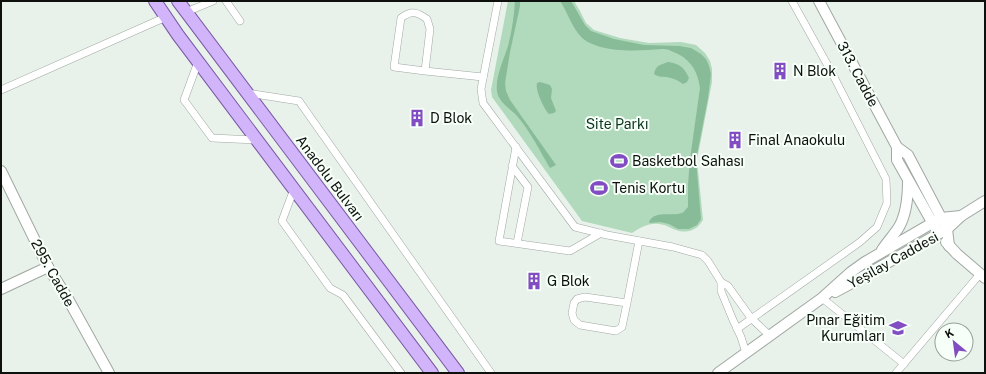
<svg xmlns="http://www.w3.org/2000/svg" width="986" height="374" viewBox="0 0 986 374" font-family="'Public Sans',sans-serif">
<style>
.green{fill:#b1d9bc}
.water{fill:#88bb97}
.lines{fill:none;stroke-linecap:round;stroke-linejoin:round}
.street-casing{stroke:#a0a8a2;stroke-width:8}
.secondary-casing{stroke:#a0a8a2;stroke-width:12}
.primary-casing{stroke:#795aa4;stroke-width:14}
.street{stroke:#fff;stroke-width:7}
.secondary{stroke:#fff;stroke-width:10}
.primary{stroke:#d1b4f9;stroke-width:12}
.labels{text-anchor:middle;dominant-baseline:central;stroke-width:4;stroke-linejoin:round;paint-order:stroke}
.poi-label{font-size:14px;fill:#0e100e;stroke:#f6fff8;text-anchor:start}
.street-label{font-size:14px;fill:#0e100e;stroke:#f6fff8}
.park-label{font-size:14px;fill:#0b341b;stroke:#f6fff8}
</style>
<rect width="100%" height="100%" fill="#e9f1eb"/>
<path class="green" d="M508,1H574L580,11L586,23L594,30L620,38L649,43L681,42L696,45L705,53L710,61L712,69V82L697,160L703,220C697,230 688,234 676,230C670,228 665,224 658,224C648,223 640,228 632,233L582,221L492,97L491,90Z"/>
<g class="water">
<path d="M515,1H520V6L510,52L505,83L506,91L510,100L556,165L550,168C540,151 527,125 513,112C506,106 498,100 497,91C495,77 504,59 508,46C512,31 514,16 515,1Z"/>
<path d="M560,1H571L585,25L591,31L614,39L644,45L679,46L691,48L701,54L706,59L709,66L711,74L708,98L696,160L701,219L697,225L689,229H678L669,224L660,222L650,223L649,222C655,209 674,218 684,212C684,211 688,207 688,207V185L690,159L700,88C698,73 692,61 678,54C675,53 672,51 669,50C663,48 654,50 648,50C629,51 607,51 590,43C574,36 569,14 560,1Z"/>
<path d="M668,62C680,64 684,67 689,78L687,82L683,84C679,81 675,79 671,78C665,76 659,78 654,74C656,65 660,65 668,62Z"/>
<path d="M540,82L550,85L552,89L551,98L556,111L554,113L549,114C544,109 535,90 537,83Z"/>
</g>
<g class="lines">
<g class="street-casing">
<g id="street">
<polyline points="226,1 240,21"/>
<polyline points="498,1 481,89 483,103 575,227 607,235 673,247 702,255 708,261 721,282 721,291 733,320 741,337 746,353"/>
<polyline points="186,12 213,1"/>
<polyline points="198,62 184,100 212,138 257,140"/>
<path d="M425,71L394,67L401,18C412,10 417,12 427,19L430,29L425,71L483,77"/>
<polyline points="1,90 166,17"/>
<polyline points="247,93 299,101 491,373"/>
<polyline points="516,147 499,241 570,251 601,233"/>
<polyline points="512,166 528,187 517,243"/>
<polyline points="294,189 282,221 330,288 343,295 401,373"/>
<polyline points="721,282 728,286 751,318 769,335"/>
<polyline points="822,298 904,364"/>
<polyline points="627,303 622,327 616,331 580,325 574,320 572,313 574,303 577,299 585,297 627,303 639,241"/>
<polyline points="737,329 860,242 877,227 887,203 886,179 832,73 792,1"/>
<polyline points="896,373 980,274"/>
</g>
</g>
<g class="secondary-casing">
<g id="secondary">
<polyline points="819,1 897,147 908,155 947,229 949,246"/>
<polyline points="897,147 897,160 936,229"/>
<polyline points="1,171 48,267 68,299 109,373"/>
<polyline points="946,242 957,254 985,278"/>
<path d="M882,250C887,242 894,235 899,227C907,213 908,196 908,181"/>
<polyline points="1,289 48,267"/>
<polyline points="835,292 850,284 947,229 961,216 985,201"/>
<polyline points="718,373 822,298 851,272 865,262 941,218 961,216"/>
</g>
</g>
<g class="primary-casing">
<g id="primary">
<polyline points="155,1 178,35 432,373"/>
<polyline points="178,1 458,373"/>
</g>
</g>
<use href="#street" class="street"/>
<use href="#secondary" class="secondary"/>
<use href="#primary" class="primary"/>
</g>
<defs>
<g id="building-bare" transform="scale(1.38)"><path d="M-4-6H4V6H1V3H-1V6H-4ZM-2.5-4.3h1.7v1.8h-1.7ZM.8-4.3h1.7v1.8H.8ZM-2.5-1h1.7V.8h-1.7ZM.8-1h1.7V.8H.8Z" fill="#824cc3" stroke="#f6fff8" stroke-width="2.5" paint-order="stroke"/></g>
<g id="stadium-bare" transform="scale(1.38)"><path d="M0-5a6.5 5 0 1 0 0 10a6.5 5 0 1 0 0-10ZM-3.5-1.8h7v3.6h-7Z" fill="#824cc3" stroke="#f6fff8" stroke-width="2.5" paint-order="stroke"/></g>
<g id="school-bare" transform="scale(1.38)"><path d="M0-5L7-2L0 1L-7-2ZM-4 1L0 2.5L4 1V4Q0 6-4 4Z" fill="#824cc3" stroke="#f6fff8" stroke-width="2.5" paint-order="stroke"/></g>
</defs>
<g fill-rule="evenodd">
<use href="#building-bare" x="780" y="71"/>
<use href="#building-bare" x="417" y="118"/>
<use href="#building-bare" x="735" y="140"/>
<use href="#stadium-bare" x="619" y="161"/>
<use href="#stadium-bare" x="599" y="188"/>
<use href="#building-bare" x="534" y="281"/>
<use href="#school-bare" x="898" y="328"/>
</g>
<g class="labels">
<g class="poi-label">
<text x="793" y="71">N Blok</text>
<text x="430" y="118">D Blok</text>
<text x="748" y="140">Final Anaokulu</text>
<text x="632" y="161">Basketbol Sahası</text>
<text x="612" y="188">Tenis Kortu</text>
<text x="547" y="281">G Blok</text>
<text x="885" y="320" text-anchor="end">Pınar Eğitim<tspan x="885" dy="16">Kurumları</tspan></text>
</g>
<g class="street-label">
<text transform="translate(858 74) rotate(62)">313. Cadde</text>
<text transform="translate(330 178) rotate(53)">Anadolu Bulvarı</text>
<text transform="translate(893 260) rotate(-29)">Yeşilay Caddesi</text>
<text transform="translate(53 273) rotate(61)">295. Cadde</text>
</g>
<g class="park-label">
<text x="617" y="124">Site Parkı</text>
</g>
</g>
<rect width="986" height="374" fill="none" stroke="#0e100e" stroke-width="4"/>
<g transform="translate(954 342) rotate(331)"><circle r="19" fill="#f6fff8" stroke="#999f9a"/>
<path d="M0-3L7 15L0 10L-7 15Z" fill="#824cc3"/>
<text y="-6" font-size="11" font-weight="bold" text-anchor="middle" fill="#0e100e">K</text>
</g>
</svg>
